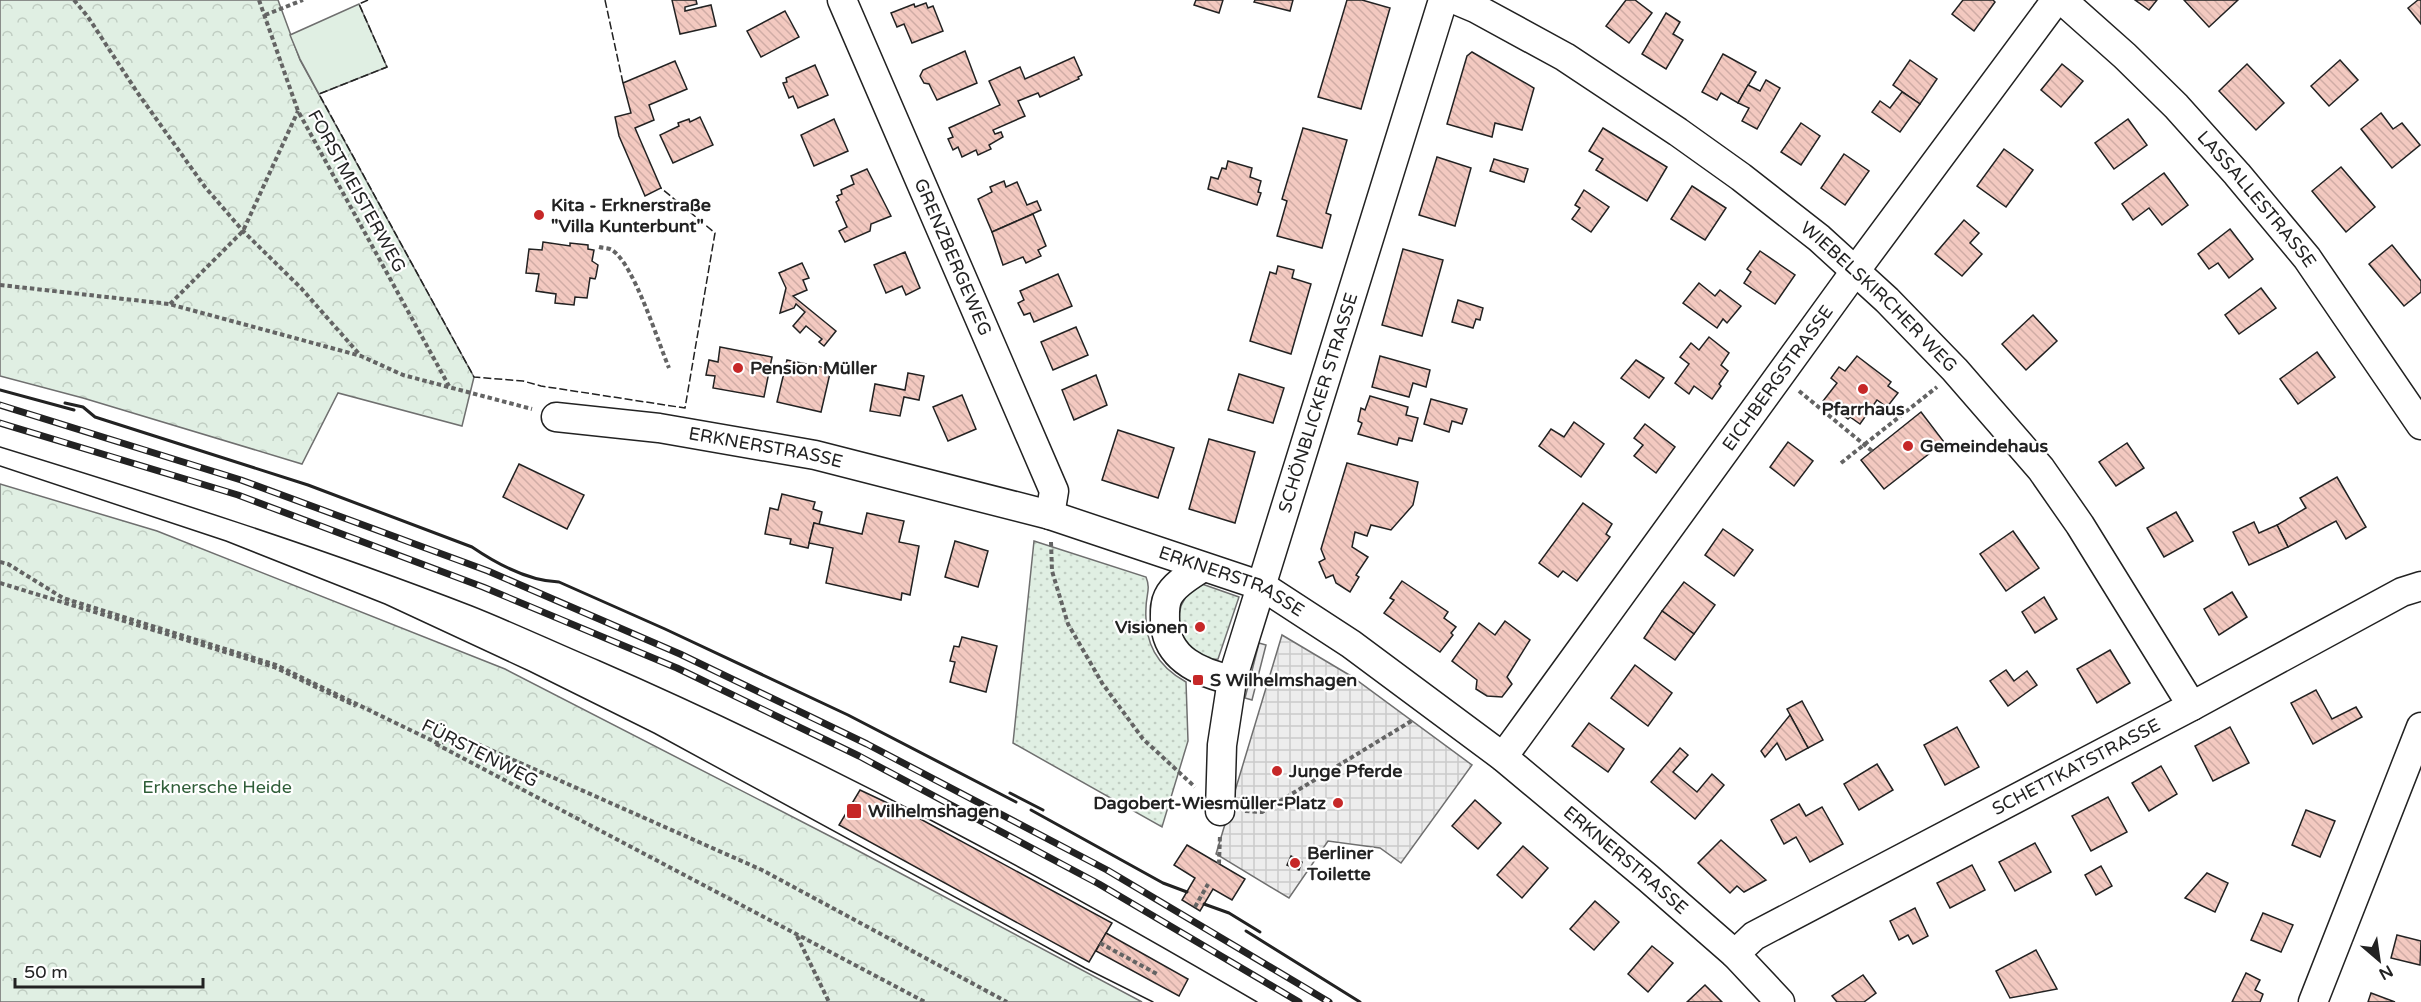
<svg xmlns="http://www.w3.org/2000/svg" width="2421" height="1002" viewBox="0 0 2421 1002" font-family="'Varela Round',sans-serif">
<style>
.grass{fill:url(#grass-dots);stroke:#6f6f6f;stroke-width:1.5}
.forest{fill:url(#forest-crowns);stroke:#6f6f6f;stroke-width:1.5}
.pitch{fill:#e0efe3;stroke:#6f6f6f;stroke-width:1.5}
.parking{fill:#ededed;stroke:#6f6f6f;stroke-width:1.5}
.plaza{fill:url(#plaza-grid);stroke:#6f6f6f;stroke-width:1.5}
.building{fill:url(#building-back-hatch);stroke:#222;stroke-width:1.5}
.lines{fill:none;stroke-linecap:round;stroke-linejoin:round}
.minor-casing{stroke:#222;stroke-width:31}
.path{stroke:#646464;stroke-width:4;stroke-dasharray:4.5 3;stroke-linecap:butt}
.minor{stroke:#fff;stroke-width:28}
.tram{stroke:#222;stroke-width:1.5}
.rail-casing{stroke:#222;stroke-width:7}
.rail{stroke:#fff;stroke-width:4.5;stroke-dasharray:14;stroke-linecap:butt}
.fence{stroke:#222;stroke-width:1.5;stroke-dasharray:8 3;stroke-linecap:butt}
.wall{stroke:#222;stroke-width:3}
.poi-dot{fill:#c62828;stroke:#fff;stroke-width:2}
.labels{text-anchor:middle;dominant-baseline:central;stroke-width:4.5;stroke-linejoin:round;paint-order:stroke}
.street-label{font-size:18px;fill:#222;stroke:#fff}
.poi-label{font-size:18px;font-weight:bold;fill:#222;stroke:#fff;text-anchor:start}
.park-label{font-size:18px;fill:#2f5e38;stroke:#fff}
</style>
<defs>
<pattern id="grass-dots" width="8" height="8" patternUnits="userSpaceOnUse" patternTransform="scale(1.5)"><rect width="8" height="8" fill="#e0efe3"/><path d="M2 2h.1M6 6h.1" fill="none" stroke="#c0cdc2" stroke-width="1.8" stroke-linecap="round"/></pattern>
<pattern id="forest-crowns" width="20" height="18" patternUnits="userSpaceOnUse" patternTransform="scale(1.5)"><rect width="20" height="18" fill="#e0efe3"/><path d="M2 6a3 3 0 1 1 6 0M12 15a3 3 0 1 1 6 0" fill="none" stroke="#c0cdc2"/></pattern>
<pattern id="plaza-grid" width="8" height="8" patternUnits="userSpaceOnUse" patternTransform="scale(1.5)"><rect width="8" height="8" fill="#ededed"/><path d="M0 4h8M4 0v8" fill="none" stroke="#cbcbcb"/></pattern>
<pattern id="building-back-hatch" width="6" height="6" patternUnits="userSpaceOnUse" patternTransform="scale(1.5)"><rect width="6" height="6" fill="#f3c9c0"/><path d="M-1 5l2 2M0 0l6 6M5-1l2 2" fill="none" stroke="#d0aca5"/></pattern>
</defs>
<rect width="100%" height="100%" fill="#fff"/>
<g class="grass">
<path d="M1034,541L1146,577C1151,589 1146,595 1146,608C1144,643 1157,666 1186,682L1188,741L1162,827L1013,743Z"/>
<polygon points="1202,584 1239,597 1218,659 1203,660 1180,638 1177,624 1181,606 1189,591"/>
</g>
<g class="forest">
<polygon points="0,0 278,0 300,60 474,377 462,426 338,393 302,464 83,398 0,376"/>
<polygon points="0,484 157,531 505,669 851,847 1142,1002 0,1002"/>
</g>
<polygon class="pitch" points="359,4 387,67 319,94 300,59 290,35"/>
<polygon class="parking" points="1259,643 1266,645 1252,700 1245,698"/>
<polygon class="plaza" points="1282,635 1351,676 1472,765 1401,863 1380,848 1328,841 1289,898 1216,854"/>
<g class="building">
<polygon points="672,0 696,0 697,4 685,7 685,11 711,5 716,26 680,34"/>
<polygon points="1196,0 1223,0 1219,13 1194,5"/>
<polygon points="1255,0 1293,0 1290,11 1254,2"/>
<polygon points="1347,0 1362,0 1390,8 1361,109 1318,97"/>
<polygon points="1626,0 1635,0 1652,13 1629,43 1606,26"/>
<polygon points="1963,0 1993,0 1995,2 1974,31 1952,14"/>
<polygon points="2135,0 2157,0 2149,10"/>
<polygon points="2184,0 2238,0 2209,27"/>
<polygon points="2418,0 2421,0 2421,24 2408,8"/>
<polygon points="926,3 928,8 933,6 943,31 912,43 904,24 897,27 891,13 914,4 915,7"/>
<polygon points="785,11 799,37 761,57 747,31"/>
<polygon points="1666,13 1680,22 1673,34 1683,40 1666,69 1642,54"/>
<polygon points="965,51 977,83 937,100 929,84 924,83 920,76 923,70"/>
<polygon points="1472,52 1534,88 1522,130 1495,123 1492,137 1447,124 1467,56"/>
<polygon points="1723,54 1756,72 1738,103 1721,93 1717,100 1702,92"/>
<polygon points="1074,57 1082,75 1078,77 1079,79 1040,97 1038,93 1018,101 1025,116 993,130 995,134 1001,132 1003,137 989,145 991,149 978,155 976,150 962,157 958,147 953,150 948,139 953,137 949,128 1000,105 989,81 1020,67 1025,79"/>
<polygon points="1910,60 1937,79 1920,104 1893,85"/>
<polygon points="2340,60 2358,80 2329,106 2311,86"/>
<polygon points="675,61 687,89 649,105 654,120 635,128 661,188 645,196 619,136 615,117 631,113 623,83"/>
<polygon points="2062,64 2083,81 2061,107 2041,90"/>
<polygon points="2247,64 2284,103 2256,130 2219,91"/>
<polygon points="815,65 828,95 798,108 793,96 789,98 783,83 787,82 786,78"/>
<polygon points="1766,80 1780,88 1757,129 1742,121 1749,108 1738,103 1748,85 1760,91"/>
<polygon points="1902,92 1920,104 1900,132 1872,112 1880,101 1890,108"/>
<polygon points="2381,113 2393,129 2402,123 2420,145 2392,168 2361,129"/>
<polygon points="700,117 713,145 673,163 660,135 679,126 678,123 689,119 690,122"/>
<polygon points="834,119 848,151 814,166 801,135"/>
<polygon points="2128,119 2147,145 2114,169 2095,143"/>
<polygon points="1801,123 1820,136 1801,165 1781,152"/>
<polygon points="1303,128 1347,140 1326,213 1331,215 1322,248 1277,236 1287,201 1282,199"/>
<polygon points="1603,128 1667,167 1647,201 1596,170 1603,159 1589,151"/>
<polygon points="2004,149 2033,170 2006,207 1977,186"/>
<polygon points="1844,154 1869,171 1845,205 1821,188"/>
<polygon points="1437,157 1471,168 1455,226 1419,215"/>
<polygon points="1494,159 1528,169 1524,182 1490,171"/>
<polygon points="1228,161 1252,168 1250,177 1261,181 1258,192 1261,193 1257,205 1208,189 1211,177 1218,179 1222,168 1226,169"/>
<polygon points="2341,167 2375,207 2346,232 2312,191"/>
<polygon points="867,169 891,216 871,224 870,231 845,242 839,231 847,227 836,202 839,200 837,196 842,194 841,190 854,184 851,176"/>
<polygon points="2164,173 2188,205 2162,225 2149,208 2133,220 2122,204"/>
<polygon points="1004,181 1006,187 1017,182 1027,205 1037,201 1041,210 992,232 978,199 992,192 990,187"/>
<polygon points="1692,186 1726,208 1705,240 1671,219"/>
<polygon points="1584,190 1609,207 1591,232 1572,219 1580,208 1575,205"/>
<polygon points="1033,214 1046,246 1038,250 1041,256 1026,263 1023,257 1003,265 992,232"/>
<polygon points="1964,220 1979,233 1970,243 1982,254 1962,276 1935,254"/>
<polygon points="2230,229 2253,259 2229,278 2218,263 2209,269 2198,254"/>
<polygon points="543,242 570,246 570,243 588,245 588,249 594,250 592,261 598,265 596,276 595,279 590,278 587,298 575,297 574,305 555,303 556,294 536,291 539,274 526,273 529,249 542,250"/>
<polygon points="2392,245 2421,281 2421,292 2404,306 2369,264"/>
<polygon points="1403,249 1443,260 1422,336 1382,325"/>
<polygon points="1760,251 1795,275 1775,304 1744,283 1751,272 1747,269"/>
<polygon points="905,252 920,288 906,295 902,286 886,293 874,265"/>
<polygon points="802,263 809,278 803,280 807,290 793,296 836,331 824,346 819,342 822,339 806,326 800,333 793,326 805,312 796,304 794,308 780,313 786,288 779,273"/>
<polygon points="1278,266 1294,270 1292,278 1311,284 1291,354 1250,341 1270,272 1276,274"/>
<polygon points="1058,274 1072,306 1034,322 1030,313 1024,315 1018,303 1024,300 1020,291"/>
<polygon points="1699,283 1715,296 1720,290 1741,306 1727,323 1723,319 1717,328 1683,303"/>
<polygon points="2261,288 2276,308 2239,334 2225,315"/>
<polygon points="1458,300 1483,308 1480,320 1476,319 1473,328 1452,322"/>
<polygon points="2033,315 2057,341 2026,370 2002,344"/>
<polygon points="1076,327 1088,355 1053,370 1041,342"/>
<polygon points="1709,337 1729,353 1721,365 1728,371 1719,384 1721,386 1712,399 1694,386 1689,394 1675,383 1689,364 1680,357 1691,343 1699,350"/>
<polygon points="720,347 772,357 764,397 713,388 715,376 706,375 709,360 718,362"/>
<polygon points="2317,352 2335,377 2298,404 2280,379"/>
<polygon points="1380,356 1430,370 1426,387 1413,383 1409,397 1372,387"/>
<polygon points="1857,356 1891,382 1888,386 1898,393 1887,407 1877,400 1860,424 1850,417 1848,419 1823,401 1837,383 1831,378 1839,367 1845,371"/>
<polygon points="787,360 831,369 821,412 777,402"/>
<polygon points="1636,360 1664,378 1649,398 1621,378"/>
<polygon points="908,373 924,376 919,400 904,397 900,416 870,411 875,384 905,390"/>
<polygon points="1239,374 1284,388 1273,423 1228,410"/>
<polygon points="1096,375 1107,405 1074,420 1062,390"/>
<polygon points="962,395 976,429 948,441 933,407"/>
<polygon points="1370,396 1408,407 1406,415 1418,418 1412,441 1399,438 1397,445 1358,434 1362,423 1358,421 1361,408 1365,410"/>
<polygon points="1431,399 1467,409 1462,424 1452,421 1449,432 1424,424"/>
<polygon points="1921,412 1944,442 1884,489 1861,460"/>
<polygon points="1574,422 1604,444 1581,477 1539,446 1551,429 1564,437"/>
<polygon points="1645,424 1675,447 1656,473 1634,456 1643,445 1634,438"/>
<polygon points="1118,430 1174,448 1158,498 1102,480"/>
<polygon points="1209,439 1255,452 1235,523 1189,509"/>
<polygon points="1788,442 1813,461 1794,486 1770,467"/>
<polygon points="2127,443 2144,468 2116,486 2099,462"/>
<polygon points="1347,463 1418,482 1413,505 1391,530 1371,525 1367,536 1355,532 1352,547 1368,557 1356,575 1359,577 1350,592 1336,583 1333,575 1326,578 1319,562 1325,559 1321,549"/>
<polygon points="519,464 584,495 567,529 503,497"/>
<polygon points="2337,477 2366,527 2346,539 2336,521 2288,547 2277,525 2306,508 2300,498"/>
<polygon points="782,494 815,502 813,509 822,512 819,525 814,523 808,548 790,544 791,539 765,534 770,508 778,510"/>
<polygon points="1583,503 1612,524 1606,534 1610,537 1577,581 1563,571 1558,577 1539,563"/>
<polygon points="2176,512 2193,541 2164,557 2147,528"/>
<polygon points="867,513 904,521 899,542 919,546 910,595 902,593 901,600 826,583 833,548 809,543 814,523 862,534"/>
<polygon points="2254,522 2259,533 2277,525 2288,547 2249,565 2233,532"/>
<polygon points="1723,529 1753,550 1734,576 1705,555"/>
<polygon points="2013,531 2039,568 2006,591 1980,554"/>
<polygon points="955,541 988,551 978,587 945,577"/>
<polygon points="1402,581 1448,612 1444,618 1456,627 1451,633 1453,635 1440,652 1384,613 1394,600 1390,598"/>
<polygon points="1684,582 1715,605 1694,634 1662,611"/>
<polygon points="2232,592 2247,617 2219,635 2204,609"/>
<polygon points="2044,597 2057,619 2035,633 2022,612"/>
<polygon points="1662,611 1694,634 1675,660 1644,638"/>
<polygon points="1505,621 1530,640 1507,677 1512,684 1502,697 1487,696 1476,689 1477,680 1452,661 1479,623 1495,635"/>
<polygon points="962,637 997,646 986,692 950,682 955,662 950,661 954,646 959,647"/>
<polygon points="2110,650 2130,683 2097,703 2077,669"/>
<polygon points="1635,665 1672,693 1648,726 1611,698"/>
<polygon points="2006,670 2014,681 2027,671 2037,685 2008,706 1990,681"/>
<polygon points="2316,690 2332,719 2356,707 2362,717 2313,744 2291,703"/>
<polygon points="1802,701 1823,740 1808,748 1787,709"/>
<polygon points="1790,715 1808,748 1786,760 1777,743 1765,757 1761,751"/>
<polygon points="1589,723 1624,749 1608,772 1572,746"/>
<polygon points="1957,727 1979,767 1945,785 1924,745"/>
<polygon points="2230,727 2249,763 2213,781 2195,746"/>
<polygon points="1680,748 1688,755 1673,772 1697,792 1712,774 1724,785 1695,819 1651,782"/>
<polygon points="1877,764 1893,790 1859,810 1844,784"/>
<polygon points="2161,766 2177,794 2149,811 2132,783"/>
<polygon points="860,790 913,815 1112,923 1089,962 839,825"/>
<polygon points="2108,797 2127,832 2091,851 2072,816"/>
<polygon points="1475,800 1501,823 1478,849 1452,826"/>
<polygon points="1799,804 1806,816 1822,807 1843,844 1810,862 1796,837 1784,844 1771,820"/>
<polygon points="2306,810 2335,821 2320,857 2292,845"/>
<polygon points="1721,840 1766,880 1744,892 1737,886 1730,893 1698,863"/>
<polygon points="2035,843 2051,872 2015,891 1999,862"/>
<polygon points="1187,845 1245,879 1232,900 1213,889 1200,911 1182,900 1195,878 1174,865"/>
<polygon points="1523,846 1548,868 1522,898 1497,875"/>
<polygon points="1291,856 1302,862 1299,870 1287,865"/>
<polygon points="1972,865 1985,890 1950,908 1937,883"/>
<polygon points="2101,866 2112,886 2096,895 2085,875"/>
<polygon points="2207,873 2228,883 2215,912 2185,898"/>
<polygon points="1595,901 1619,922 1594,950 1570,929"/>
<polygon points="1915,908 1928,936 1913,944 1908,935 1899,940 1890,921"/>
<polygon points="2263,913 2293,925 2281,952 2251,940"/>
<polygon points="1106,933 1188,979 1179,996 1096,951"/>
<polygon points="2397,935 2421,941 2420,965 2391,958"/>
<polygon points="1652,946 1673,963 1648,992 1628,974"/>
<polygon points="2036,950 2057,989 2010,998 1996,971"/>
<polygon points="2246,973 2260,980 2255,990 2263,994 2260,1002 2232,1002"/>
<polygon points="1863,975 1876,993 1864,1002 1837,1002 1832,996"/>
<polygon points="1705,985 1722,1002 1687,1002"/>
<polygon points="2371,993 2395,1002 2368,1002"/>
</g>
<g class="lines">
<g class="minor-casing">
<g id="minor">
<path id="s1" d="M842,0L1054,491L1050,515"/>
<path id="s2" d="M1456,0L1475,8L1565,57L1678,132L1741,177L1819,238L1887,300L1955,370L2041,469L2080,525L2192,706"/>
<path id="s3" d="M2062,0L2125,56L2176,106L2237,174L2307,258L2421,425"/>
<path id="s4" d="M556,417L659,428L815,455L1050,515L1262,586L1351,644L1503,757L1648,878L1735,954L1780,1002"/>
<path d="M1203,567C1191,575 1174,584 1168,597C1164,605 1165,613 1165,621C1166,659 1200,673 1232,680"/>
<path id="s5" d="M1503,757L1856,270L2056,0"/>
<path id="s6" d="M1220,811L1222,745L1232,680L1443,0"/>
<path id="s7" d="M1735,954L1754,936L2192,706L2402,592L2421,586"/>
<polyline points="2313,1002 2421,727"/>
</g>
</g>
<g class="path">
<polyline points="74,0 88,17 137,92 205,187 243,231 301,288 360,355"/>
<polyline points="259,0 298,111 449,386"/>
<polyline points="265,15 303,0"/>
<path d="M599,247C603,248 609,248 612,250C634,264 658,342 669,368"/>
<polyline points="0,285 169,304 361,356 403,375 532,409"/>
<polyline points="170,304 243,231 298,111"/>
<polyline points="1799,391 1872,451"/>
<polyline points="1841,463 1937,387"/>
<polyline points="1051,542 1052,571 1068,624 1102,683 1143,739 1195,787"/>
<polyline points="0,562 8,564 63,598 276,665 437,743 466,739 762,870 1007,1002"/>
<polyline points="0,583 274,667 356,706"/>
<polyline points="436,744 925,1002"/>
<polyline points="1245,811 1262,812 1413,720"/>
<polyline points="1219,864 1220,835"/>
<polyline points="1195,907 1208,884"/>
<polyline points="797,936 829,1002"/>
<polyline points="1100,943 1157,974"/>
</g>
<use href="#minor" class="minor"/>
<g class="tram">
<path d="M0,447C159,496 317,546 472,606C515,623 557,643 600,661C827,760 1044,877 1257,1002"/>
<polyline points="0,466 226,541 385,604 529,671 654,733 1085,968 1153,1002"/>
</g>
<g class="rail-casing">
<g id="rail">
<polyline points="0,405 241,480 488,571 680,654 867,744 1107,870 1329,1002"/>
<polyline points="0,423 238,495 483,587 677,668 859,756 1099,884 1299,1002"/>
</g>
</g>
<use href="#rail" class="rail"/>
<g class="fence">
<polyline points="368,0 359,4 387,67 319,94 474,377 523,381 541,386 685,408 715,233 661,188"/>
<polyline points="605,0 623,83"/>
</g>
<g class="wall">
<polyline points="0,390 74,410"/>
<path d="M65,403L83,407L95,417L308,485L472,547C497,564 529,581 559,582L665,629L848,715L1016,802"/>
<polyline points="1010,793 1043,810"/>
<polyline points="1031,810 1163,883 1187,892"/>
<polyline points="1204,904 1229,913 1260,932"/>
<polyline points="1246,931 1360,1002"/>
</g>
</g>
<g class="poi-dot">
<circle cx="539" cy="215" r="6"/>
<circle cx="738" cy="368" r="6"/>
<circle cx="1863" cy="389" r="6"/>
<circle cx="1908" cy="446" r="6"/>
<circle cx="1200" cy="627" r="6"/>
<rect x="1192" y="674" width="12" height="12" rx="3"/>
<circle cx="1277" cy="771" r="6"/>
<circle cx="1338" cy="803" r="6"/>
<rect x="846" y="803" width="16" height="16" rx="3"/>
<circle cx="1295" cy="863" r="6"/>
</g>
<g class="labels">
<g class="street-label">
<text transform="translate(357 191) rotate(61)">FORSTMEISTERWEG</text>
<text stroke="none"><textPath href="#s3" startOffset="279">LASSALLESTRASSE</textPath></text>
<text stroke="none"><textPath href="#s1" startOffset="280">GRENZBERGEWEG</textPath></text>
<text stroke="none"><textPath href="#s2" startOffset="519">WIEBELSKIRCHER WEG</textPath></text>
<text stroke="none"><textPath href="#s5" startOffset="468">EICHBERGSTRASSE</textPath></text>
<text stroke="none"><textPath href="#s6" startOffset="422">SCHÖNBLICKER STRASSE</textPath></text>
<text stroke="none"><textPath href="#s4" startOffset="212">ERKNERSTRASSE</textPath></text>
<text stroke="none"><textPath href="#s4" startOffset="698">ERKNERSTRASSE</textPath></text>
<text transform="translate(480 753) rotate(27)">FÜRSTENWEG</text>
<text stroke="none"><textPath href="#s7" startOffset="390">SCHETTKATSTRASSE</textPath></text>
<text stroke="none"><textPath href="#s4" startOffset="1184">ERKNERSTRASSE</textPath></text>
</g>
<g class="poi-label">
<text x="551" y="205">Kita - Erknerstraße<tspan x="551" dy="21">"Villa Kunterbunt"</tspan></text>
<text x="750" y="368">Pension Müller</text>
<text x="1863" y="409" text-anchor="middle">Pfarrhaus</text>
<text x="1920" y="446">Gemeindehaus</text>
<text x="1188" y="627" text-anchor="end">Visionen</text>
<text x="1210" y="680">S Wilhelmshagen</text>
<text x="1289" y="771">Junge Pferde</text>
<text x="1326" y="803" text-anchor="end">Dagobert-Wiesmüller-Platz</text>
<text x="868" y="811">Wilhelmshagen</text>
<text x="1307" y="853">Berliner<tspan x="1307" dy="21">Toilette</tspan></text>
</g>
<g class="park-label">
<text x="217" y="787">Erknersche Heide</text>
</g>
</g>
<g transform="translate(2379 960) rotate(151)" stroke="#ffffff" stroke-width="4.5" paint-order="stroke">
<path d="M0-4.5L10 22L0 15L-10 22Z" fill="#222222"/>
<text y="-9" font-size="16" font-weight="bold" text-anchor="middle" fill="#222222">N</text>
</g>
<path d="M15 978v9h188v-9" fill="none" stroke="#222222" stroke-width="3"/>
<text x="24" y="978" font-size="18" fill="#222222" stroke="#ffffff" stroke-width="4.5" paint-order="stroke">50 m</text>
</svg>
